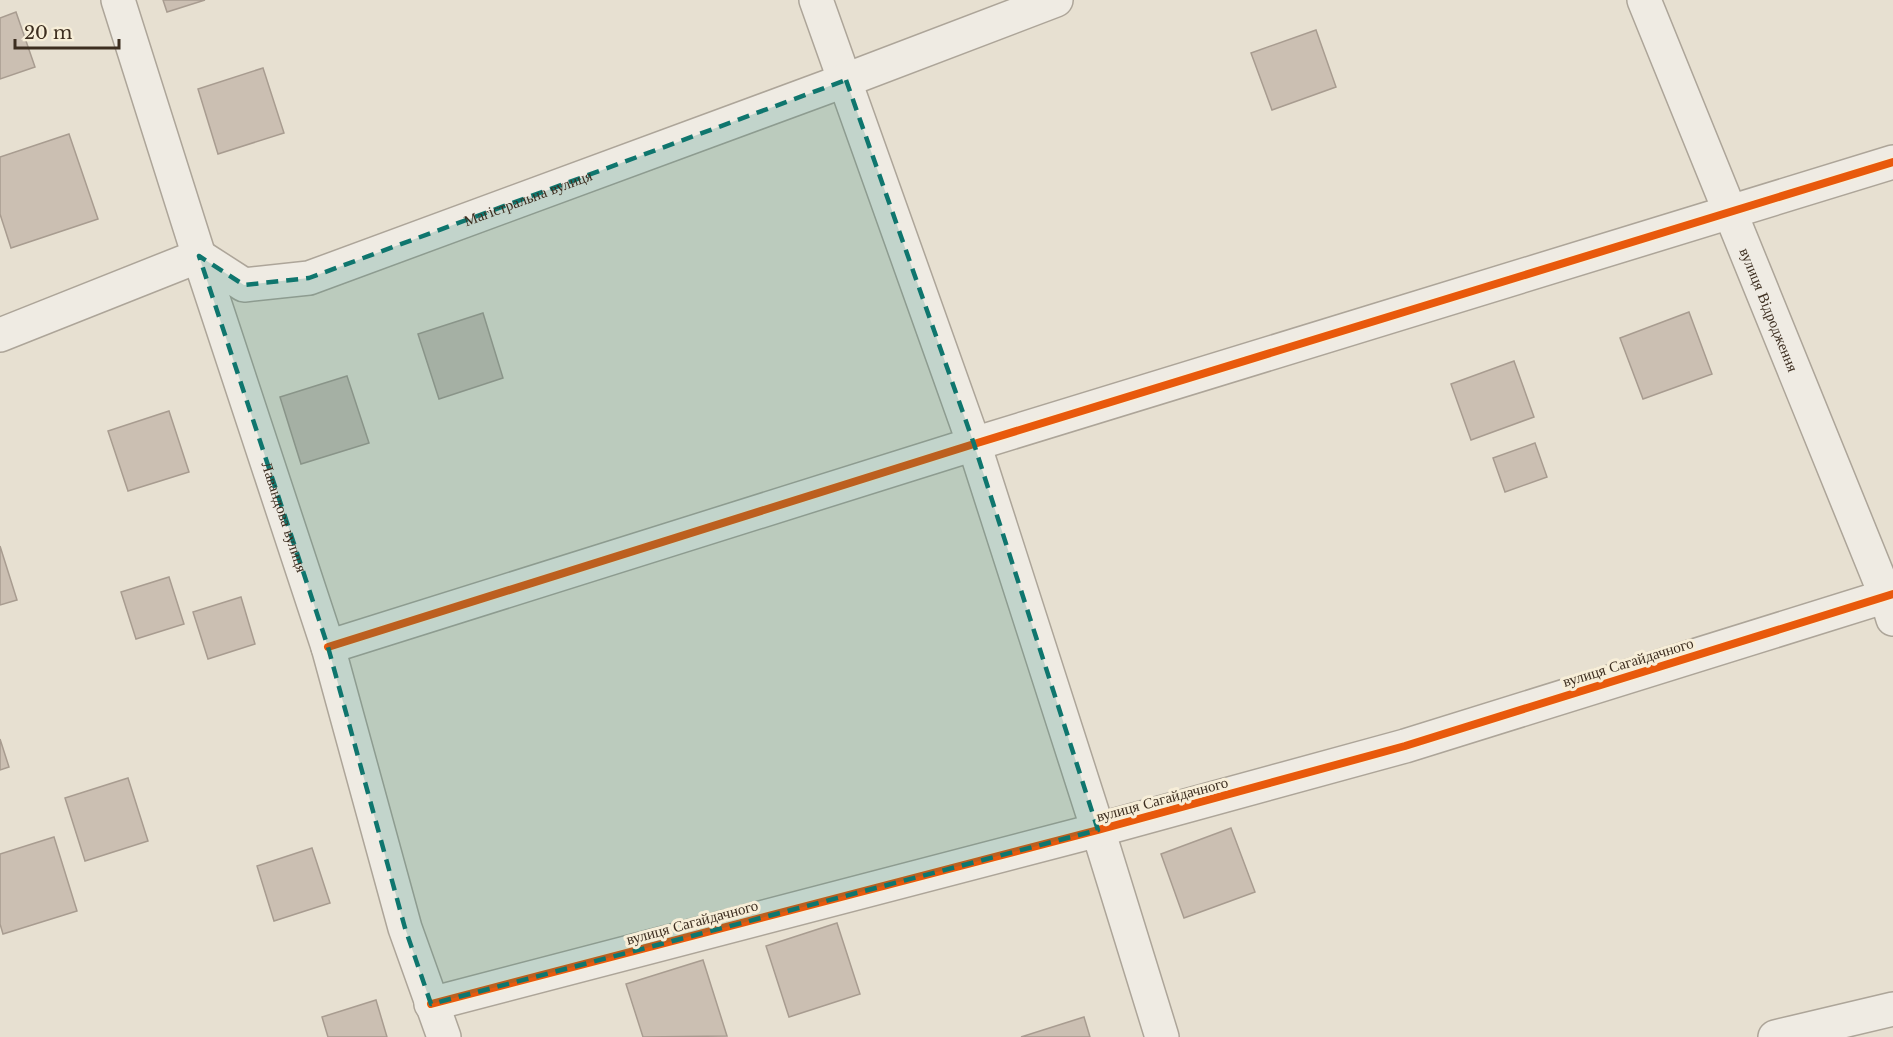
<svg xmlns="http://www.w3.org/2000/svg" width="1893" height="1037" viewBox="0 0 1893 1037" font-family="'Libre Baskerville',serif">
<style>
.building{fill:#cbbfb2;stroke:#a89c90;stroke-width:1.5}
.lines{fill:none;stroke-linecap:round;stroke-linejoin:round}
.minor-casing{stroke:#ada599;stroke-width:36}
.minor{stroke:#efebe3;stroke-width:33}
.cycleway-casing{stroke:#f7eed8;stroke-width:11}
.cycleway{stroke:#e8590c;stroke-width:8}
.marked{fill:#0f766e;fill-opacity:0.2;stroke:#0f766e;stroke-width:4.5;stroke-dasharray:12 8;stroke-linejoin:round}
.labels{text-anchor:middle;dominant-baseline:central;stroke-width:6;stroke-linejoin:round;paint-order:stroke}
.street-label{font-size:15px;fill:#3d2e20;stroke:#f7eed8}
</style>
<rect width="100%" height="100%" fill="#e7e0d1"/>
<g class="building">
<polygon points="163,0 205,0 167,12"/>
<polygon points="16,12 35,67 0,79 0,18"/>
<polygon points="1316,30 1336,87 1272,110 1251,53"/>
<polygon points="263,68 284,133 218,154 198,89"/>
<polygon points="69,134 98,219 11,248 0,214 0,157"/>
<polygon points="1689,312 1712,374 1643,399 1620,338"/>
<polygon points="483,313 503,378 439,399 418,334"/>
<polygon points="1514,361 1534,417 1471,440 1451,384"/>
<polygon points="347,376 369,443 301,464 280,397"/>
<polygon points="169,411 189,472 128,491 108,431"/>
<polygon points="1535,443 1547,477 1505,492 1493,458"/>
<polygon points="0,546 17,600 0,605"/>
<polygon points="169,577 184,624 136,639 121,592"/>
<polygon points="241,597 255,644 208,659 193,612"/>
<polygon points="0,739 9,767 0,770"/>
<polygon points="128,778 148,841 85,861 65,798"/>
<polygon points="1231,828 1255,892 1184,918 1161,854"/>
<polygon points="54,837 77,911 3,934 0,924 0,854"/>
<polygon points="312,848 330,903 274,921 257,866"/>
<polygon points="837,923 860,994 789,1017 766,946"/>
<polygon points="703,960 727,1036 643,1037 626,984"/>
<polygon points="376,1000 387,1037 328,1037 322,1017"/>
<polygon points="1084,1017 1090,1037 1021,1037"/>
</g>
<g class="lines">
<g class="minor-casing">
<g id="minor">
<path id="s1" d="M118,0L199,256L328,647L405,928L444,1037"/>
<polyline points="816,0 974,444 1098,830 1162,1037"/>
<path id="s2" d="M1644,0L1886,596L1893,619"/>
<path id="s3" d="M0,335L199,256L244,285L309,278L846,80L1056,0"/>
<polyline points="328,647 974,444 1893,162"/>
<polyline points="431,1004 1098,830 1405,746 1893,594"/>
<polyline points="1775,1037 1893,1009"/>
</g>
</g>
<use href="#minor" class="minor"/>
<g class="cycleway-casing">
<g id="cycleway">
<polyline points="328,647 974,444 1893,162"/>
<polyline points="431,1004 1098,830 1405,746 1893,594"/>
</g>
</g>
<use href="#cycleway" class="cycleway"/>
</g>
<path class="marked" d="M846,80L974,444L1098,830L431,1004L405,928L328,647L199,256L244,285L309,278Z"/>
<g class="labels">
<g class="street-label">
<text stroke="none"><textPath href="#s3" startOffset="566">Магістральна вулиця</textPath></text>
<text stroke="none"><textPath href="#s2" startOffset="334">вулиця Відродження</textPath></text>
<text stroke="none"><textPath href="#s1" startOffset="543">Лавандова вулиця</textPath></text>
<text transform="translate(1628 662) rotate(-17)">вулиця Сагайдачного</text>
<text transform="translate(1162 799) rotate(-15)">вулиця Сагайдачного</text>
<text transform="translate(692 922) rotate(-15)">вулиця Сагайдачного</text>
</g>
</g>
<path d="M15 39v9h104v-9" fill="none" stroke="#3d2e20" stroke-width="3"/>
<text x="24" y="39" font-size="18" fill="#3d2e20" stroke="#f7eed8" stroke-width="4.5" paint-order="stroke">20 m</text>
</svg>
